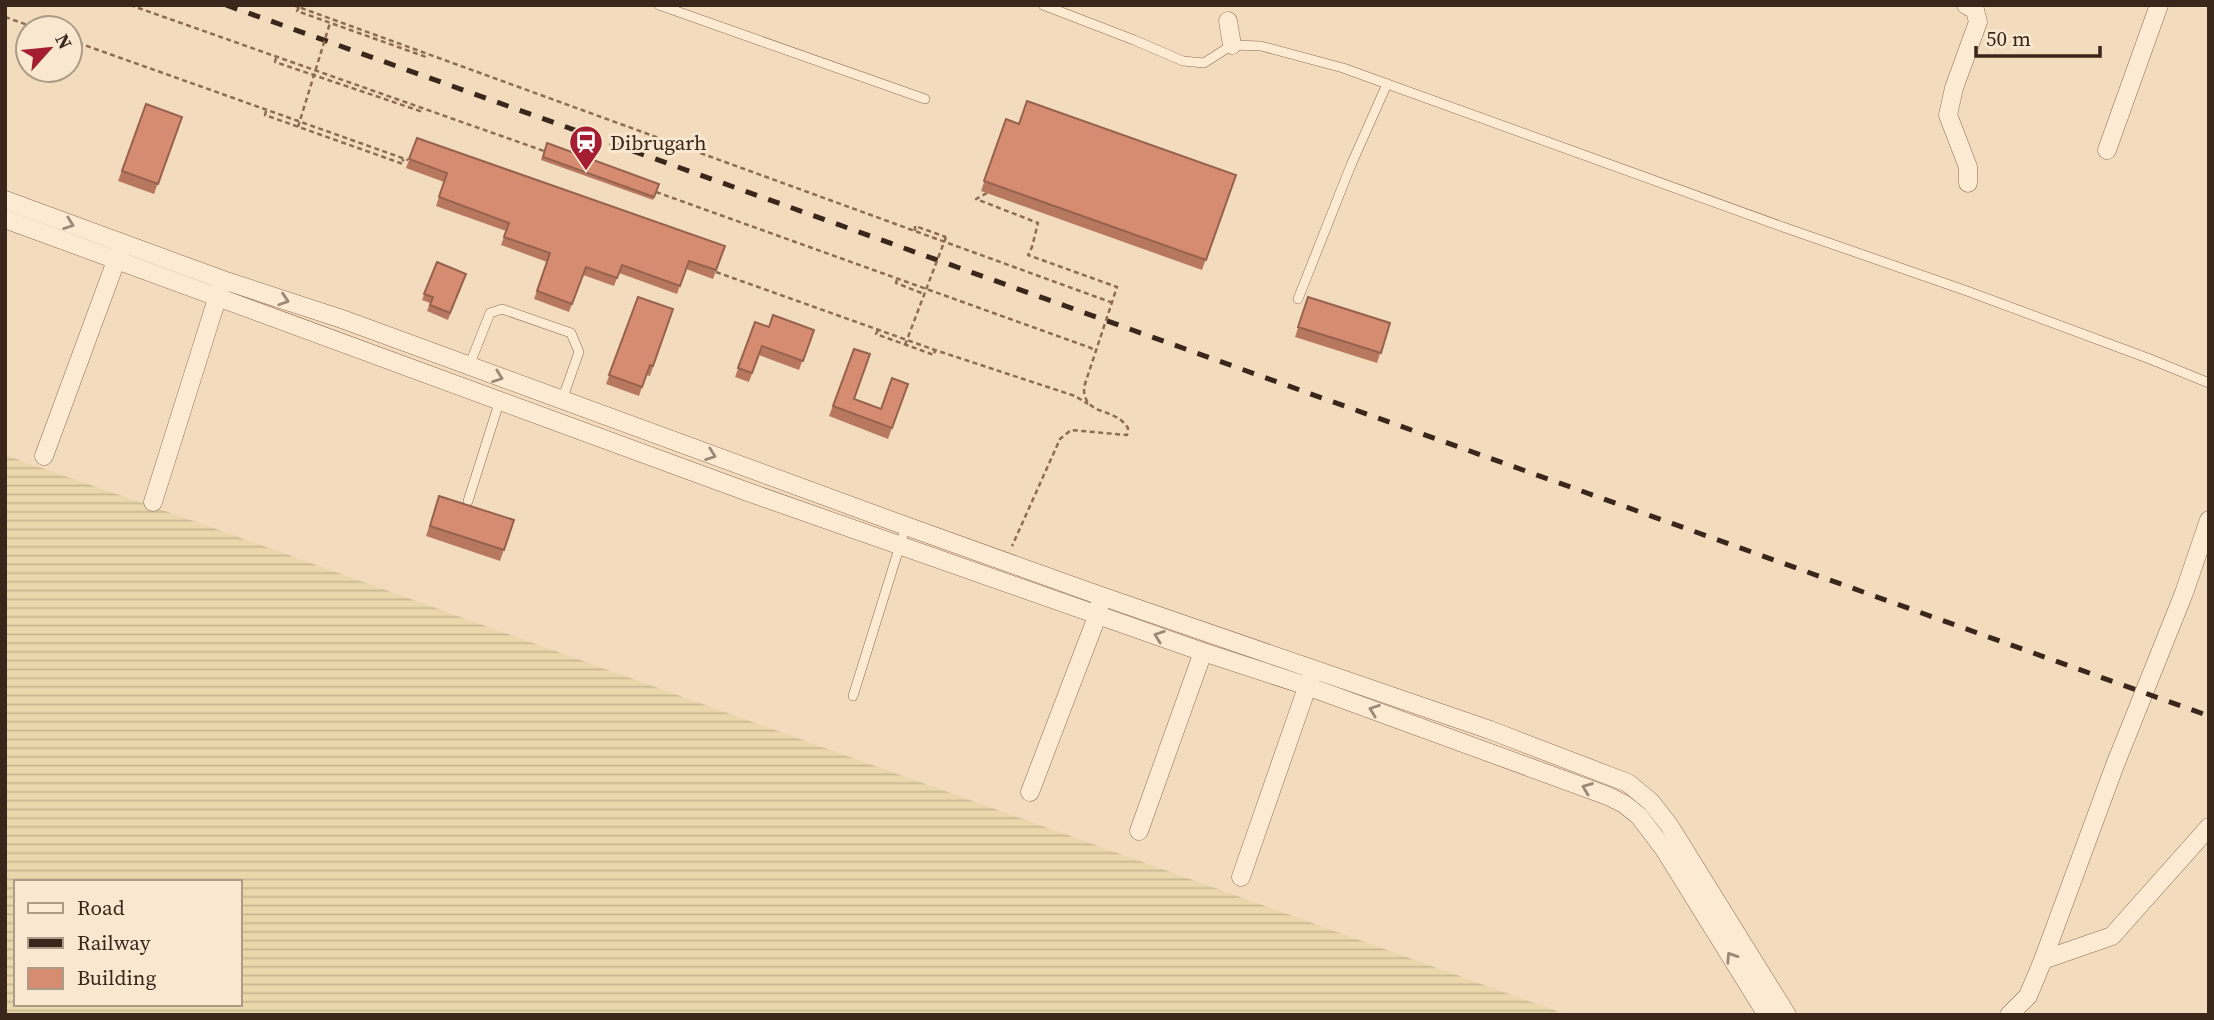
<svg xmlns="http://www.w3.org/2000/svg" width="2214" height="1020" viewBox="0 0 2214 1020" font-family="'Source Serif 4',serif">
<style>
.farmland{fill:url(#farmland-rules);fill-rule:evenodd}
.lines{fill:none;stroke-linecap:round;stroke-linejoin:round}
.service-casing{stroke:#8e6b55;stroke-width:10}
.minor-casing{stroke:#8e6b55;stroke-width:19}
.path{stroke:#8e6b55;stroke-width:2.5;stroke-dasharray:5 3.5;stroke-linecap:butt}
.service{stroke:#fdead3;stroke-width:9}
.minor{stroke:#fdead3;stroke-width:18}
.rail{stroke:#3b261b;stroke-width:5;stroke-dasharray:12 12;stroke-linecap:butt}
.path-bridge{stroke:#8e6b55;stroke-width:2.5;stroke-dasharray:5 3.5;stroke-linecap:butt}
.wall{fill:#b87860}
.building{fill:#d68c70;stroke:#96624e;stroke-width:2}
.oneway{stroke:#9c8877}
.labels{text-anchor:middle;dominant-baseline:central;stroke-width:6;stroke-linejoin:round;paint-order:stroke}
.poi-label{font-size:21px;fill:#3b261b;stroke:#f9e7cf;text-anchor:start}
</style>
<defs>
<pattern id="farmland-rules" width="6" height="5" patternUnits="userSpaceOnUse" patternTransform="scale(1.75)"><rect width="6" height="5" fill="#ead7ab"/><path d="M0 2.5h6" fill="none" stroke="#cab893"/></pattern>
</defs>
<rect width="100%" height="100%" fill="#f3dcbe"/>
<path class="farmland" d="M5,455L205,525L1568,1015H5ZM16,882H240V1004H16Z"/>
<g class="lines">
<g class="service-casing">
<g id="service">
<polyline points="659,5 925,99"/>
<polyline points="1043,5 1134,40 1183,61 1204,63 1232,45 1261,46 1343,68 1783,227 1967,291 2150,359 2209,383"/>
<polyline points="1298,299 1351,165 1387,84"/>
<polyline points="469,366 490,313 502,309 571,333 579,352 562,400"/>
<polyline points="468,501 500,400"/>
<polyline points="853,696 906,526"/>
</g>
</g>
<g class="minor-casing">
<g id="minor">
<polyline points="1966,5 1975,10 1978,22 1954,88 1948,115 1968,167 1968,183"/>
<polyline points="1228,21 1232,45"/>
<polyline points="2107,150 2159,5"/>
<polyline points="5,200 223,280 342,319 906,526 1101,596 1490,730 1628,783 1651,802 1669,825 1787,1015"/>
<polyline points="5,219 748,492 1203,652 1307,686 1608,796 1624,804 1639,816 1664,849 1767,1015"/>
<polyline points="44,456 120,250"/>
<polyline points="153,502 221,286"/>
<polyline points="1030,792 1098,614 1100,603"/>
<polyline points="1139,831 1203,652"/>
<polyline points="1241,877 1311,676"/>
<polyline points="2043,960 2112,936 2209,827"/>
<polyline points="2009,1015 2028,996 2043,960 2115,765 2184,593 2209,520"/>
</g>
</g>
<g class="path">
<polyline points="130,5 544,151"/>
<polyline points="293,5 1113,303"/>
<polyline points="299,7 297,11 426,57 427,54"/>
<polyline points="5,17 36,28"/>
<polyline points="70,40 408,160"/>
<polyline points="276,58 275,62 420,111 421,108"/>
<polyline points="266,111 265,115 403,164 403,159"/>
<polyline points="656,192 1091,348 1096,352"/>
<path d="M987,193L976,199L1038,223L1032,247L1028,255L1117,287L1084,387C1083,417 1114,406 1128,428L1127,435L1071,430L1060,439L1012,546"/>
<polyline points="915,231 915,226 946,237"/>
<polyline points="716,272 935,350 1075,396 1088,404"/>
<polyline points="897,280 896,283 924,294"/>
<polyline points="878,330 876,334 934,355 935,350"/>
</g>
<use href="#service" class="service"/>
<use href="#minor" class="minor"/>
<polyline class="rail" points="226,5 2209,716"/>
<g class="path-bridge">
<polyline points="298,127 330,23"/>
<polyline points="905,345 946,237"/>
</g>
</g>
<g class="wall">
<polygon points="146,104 182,117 154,194 118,181"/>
<polygon points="1006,119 1019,124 1236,175 1202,270 981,191"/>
<polygon points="417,138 725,246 713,279 686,269 677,294 619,273 614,286 583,275 569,312 534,299 547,262 501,245 506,231 436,206 444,182 406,168"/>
<polygon points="547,143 659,184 653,200 541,160"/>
<polygon points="437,262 466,274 448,320 427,311 430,303 422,300"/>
<polygon points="638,297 673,309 650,376 646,375 639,396 606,384"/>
<polygon points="1308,297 1390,323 1377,363 1295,337"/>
<polygon points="755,322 769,327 814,330 799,370 759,355 749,382 735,377"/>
<polygon points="854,349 854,399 881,409 908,384 888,439 829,416"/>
<polygon points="439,496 514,520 500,561 426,536"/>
</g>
<g class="building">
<polygon points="1027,101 1236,175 1206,260 984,181 1006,119 1019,124"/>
<polygon points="146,104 182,117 158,184 122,171"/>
<polygon points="417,138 725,246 716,270 689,261 680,286 622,265 617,278 586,267 572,304 537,291 550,253 504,237 509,223 439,197 447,173 409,159"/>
<polygon points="547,143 659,184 654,197 543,157"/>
<polygon points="437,262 466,274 450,313 430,305 433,297 424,294"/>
<polygon points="638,297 673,309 653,366 650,365 642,387 609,375"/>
<polygon points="1308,297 1390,323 1381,353 1298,327"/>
<polygon points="773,315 814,330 803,361 762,346 752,373 738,368 755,322 769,327"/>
<polygon points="854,349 870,354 854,399 881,409 892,378 908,384 892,428 833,406"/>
<polygon points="439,496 514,520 504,550 430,526"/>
</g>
<defs><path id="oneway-chevron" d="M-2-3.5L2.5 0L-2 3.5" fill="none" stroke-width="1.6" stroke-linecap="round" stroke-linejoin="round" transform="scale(1.75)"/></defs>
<g class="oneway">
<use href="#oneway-chevron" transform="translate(69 224) rotate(20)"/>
<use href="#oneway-chevron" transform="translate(284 300) rotate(18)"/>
<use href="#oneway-chevron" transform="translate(498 377) rotate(20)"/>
<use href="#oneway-chevron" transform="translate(711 455) rotate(20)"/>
<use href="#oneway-chevron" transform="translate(1159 636) rotate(-160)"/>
<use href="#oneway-chevron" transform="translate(1374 710) rotate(-160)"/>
<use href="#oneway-chevron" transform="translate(1587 788) rotate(-159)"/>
<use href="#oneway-chevron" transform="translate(1731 957) rotate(-123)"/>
</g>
<defs>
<g id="station-pin" transform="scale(1.75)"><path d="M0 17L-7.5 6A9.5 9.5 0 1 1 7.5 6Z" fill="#a41d31" stroke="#f9e7cf"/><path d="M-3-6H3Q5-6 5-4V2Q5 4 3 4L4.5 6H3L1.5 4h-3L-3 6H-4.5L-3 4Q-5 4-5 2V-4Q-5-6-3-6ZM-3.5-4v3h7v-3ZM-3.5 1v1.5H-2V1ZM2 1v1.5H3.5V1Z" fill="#fff"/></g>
</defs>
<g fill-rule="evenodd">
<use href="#station-pin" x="586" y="142"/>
</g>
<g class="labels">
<g class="poi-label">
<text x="610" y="142">Dibrugarh</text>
</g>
</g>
<rect width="2214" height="1020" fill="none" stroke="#3b261b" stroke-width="14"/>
<rect x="14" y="880" width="228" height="126" fill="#f9e7cf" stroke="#ad9a87" stroke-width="2"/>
<rect x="28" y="903" width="35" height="10" fill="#fdead3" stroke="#ad9a87" stroke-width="2"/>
<text x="77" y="915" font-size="21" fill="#3b261b">Road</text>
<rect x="28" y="938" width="35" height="10" fill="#3b261b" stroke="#ad9a87" stroke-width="2"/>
<text x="77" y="950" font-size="21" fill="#3b261b">Railway</text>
<rect x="28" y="968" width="35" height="21" fill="#d68c70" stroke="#ad9a87" stroke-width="2"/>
<text x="77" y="985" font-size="21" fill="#3b261b">Building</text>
<g transform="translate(49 49) rotate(63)"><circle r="33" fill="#f9e7cf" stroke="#ad9a87" stroke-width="2"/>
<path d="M0-5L12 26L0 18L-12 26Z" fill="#a41d31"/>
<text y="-10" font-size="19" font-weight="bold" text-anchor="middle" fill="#3b261b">N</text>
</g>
<path d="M1976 46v10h124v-10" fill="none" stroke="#3b261b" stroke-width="3.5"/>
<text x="1986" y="46" font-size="21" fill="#3b261b" stroke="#f9e7cf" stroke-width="5" paint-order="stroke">50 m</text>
</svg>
